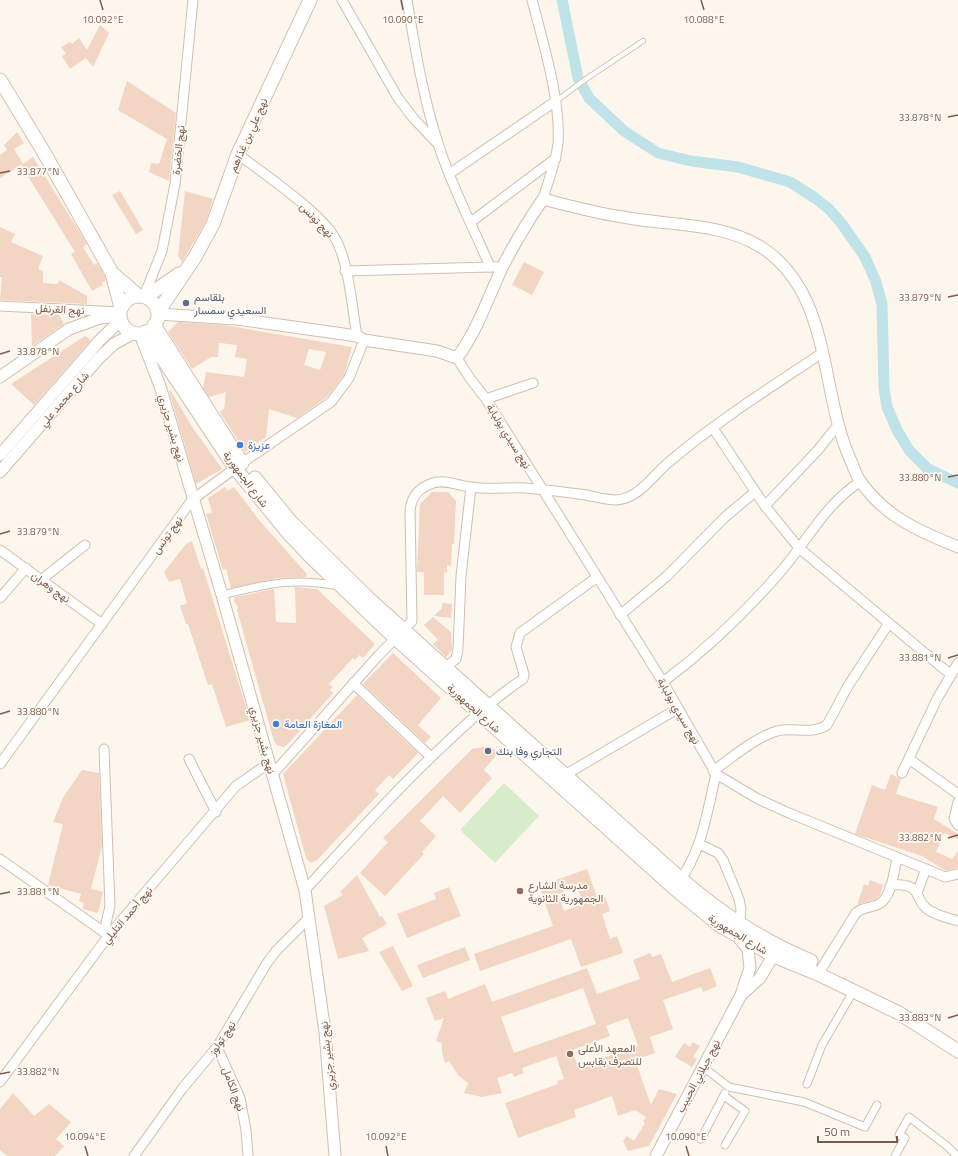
<svg xmlns="http://www.w3.org/2000/svg" width="958" height="1156" viewBox="0 0 958 1156" font-family="'Titillium Web',Vazirmatn,sans-serif">
<style>
.green{fill:#d8ecc9}
.lines{fill:none;stroke-linecap:round;stroke-linejoin:round}
.canal{stroke:#bfe3e8;stroke-width:11}
.building{fill:#f3d5c3;fill-rule:evenodd}
.service-casing{stroke:#d1beb0;stroke-width:6}
.pedestrian-casing{stroke:#d1beb0;stroke-width:9}
.minor-casing{stroke:#d1beb0;stroke-width:11}
.tertiary-casing{stroke:#d1beb0;stroke-width:13}
.secondary-casing{stroke:#d6c0b0;stroke-width:15}
.service{stroke:#fff;stroke-width:4.5}
.pedestrian{stroke:#fff;stroke-width:7}
.minor{stroke:#fff;stroke-width:9}
.tertiary{stroke:#fff;stroke-width:11}
.secondary{stroke:#fff;stroke-width:13}
.ticks{fill:none;stroke:#7a5c4d;stroke-width:1.5}
.service-dot{fill:#5c6f8a;stroke:#fffaf3;stroke-width:1.5}
.shop-dot{fill:#3f7fe0;stroke:#fffaf3;stroke-width:1.5}
.education-dot{fill:#8d6e63;stroke:#fffaf3;stroke-width:1.5}
.labels{text-anchor:middle;dominant-baseline:central;stroke-width:3.5;stroke-linejoin:round;paint-order:stroke}
.street-label{font-size:11px;fill:#7a5c4d;stroke:#fffaf3}
.service-label{font-size:11px;fill:#4e5e75;stroke:#fffaf3;text-anchor:start}
.shop-label{font-size:11px;fill:#366cbe;stroke:#fffaf3;text-anchor:start}
.education-label{font-size:11px;fill:#785e54;stroke:#fffaf3;text-anchor:start}
.ticks-label{font-size:10px;text-anchor:middle;fill:#7a5c4d;stroke:#fffaf3;stroke-width:3.5;stroke-linejoin:round;paint-order:stroke}
</style>
<rect width="100%" height="100%" fill="#fdf6ec"/>
<polygon class="green" points="504,783 539,816 495,863 460,830"/>
<g class="lines">
<polyline class="canal" points="562,0 578,78 589,98 624,131 658,153 691,161 738,167 790,182 815,198 829,209 842,224 865,257 876,282 882,304 884,388 887,407 897,430 909,450 928,469 958,483"/>
</g>
<g class="building">
<polygon points="100,25 109,33 93,67 86,58 70,69 62,56 66,54 61,47 70,42 72,44 79,38 87,50"/>
<polygon points="127,81 176,113 169,181 149,172 151,163 159,164 167,139 118,110"/>
<polygon points="17,132 24,143 14,149 23,164 33,157 87,244 83,247 94,265 97,263 105,276 106,280 102,283 103,285 92,291 71,254 75,252 21,165 22,164 0,178 0,155 7,150 4,145"/>
<polygon points="120,191 143,230 136,234 112,195"/>
<polygon points="185,191 213,199 206,221 182,262 178,256"/>
<polygon points="0,227 15,234 11,242 43,256 38,269 43,271 43,283 58,284 59,280 87,296 87,304 0,300 2,277 0,277"/>
<polygon points="524,262 544,272 532,295 512,285"/>
<polygon points="31,314 59,315 64,324 32,346"/>
<path d="M178,322L224,325L352,347L344,375L327,397L297,418L269,409L266,437L245,452L220,412L224,409L226,392L209,397L203,388L206,372L244,377L247,359L235,357L237,345L219,343L218,357H211L192,369L168,332ZM309,349L326,352L320,370L304,365Z"/>
<polygon points="85,336 91,340 34,405 11,384"/>
<polygon points="170,390 193,428 222,469 196,484 169,391"/>
<polygon points="225,487 227,491 234,487 259,520 307,574 306,577 279,578 231,588 226,569 223,570 206,514 212,513 208,498"/>
<polygon points="432,492 448,492 456,501 454,544 452,544 451,566 447,565 447,573 444,572 444,595 424,595 424,572 417,572 420,504"/>
<polygon points="192,541 201,569 203,568 250,720 226,727 212,684 208,685 188,624 186,624 180,606 187,603 180,579 169,582 164,572 186,544"/>
<polygon points="295,587 317,589 375,644 363,658 359,655 355,660 353,658 329,684 333,687 330,690 333,693 287,745 283,747 277,745 274,741 237,610 238,607 234,601 235,597 274,589 276,622 296,623"/>
<polygon points="442,603 452,604 451,618 434,616 442,608"/>
<polygon points="433,617 451,632 452,650 446,657 433,644 438,640 424,625"/>
<polygon points="393,653 441,698 418,725 431,737 425,743 363,684"/>
<polygon points="357,695 418,753 393,779 389,775 375,790 379,794 317,860 311,863 306,858 283,774"/>
<polygon points="490,746 498,753 484,770 492,778 460,813 443,796 420,821 436,836 422,852 424,854 385,896 360,873 388,842 383,838 472,749"/>
<polygon points="82,770 99,773 102,846 91,889 103,892 98,913 83,909 84,903 79,901 81,894 48,885 63,824 53,822 64,796"/>
<polygon points="891,774 901,779 896,794 938,807 934,819 958,834 958,839 944,833 936,852 952,859 958,851 958,868 946,871 922,856 855,834 872,785 885,790"/>
<path d="M587,869L598,900L605,897L610,911L602,914L610,939L617,936L623,953L581,967L571,939L480,971L474,954L553,926L539,886ZM577,887L583,904L564,911L558,894Z"/>
<polygon points="357,875 380,917 382,916 387,924 362,938 369,951 338,959 324,906 343,895 340,892"/>
<polygon points="870,880 883,885 880,895 876,899 857,905 864,884 868,886"/>
<polygon points="449,887 461,916 407,938 397,914 436,899 434,893"/>
<polygon points="393,946 413,986 402,991 379,952"/>
<polygon points="465,947 470,960 423,978 417,965"/>
<path d="M650,953L652,957L661,954L672,982L710,968L717,986L703,992L701,987L663,1000L673,1029L650,1037L655,1053L635,1060L651,1105L659,1089L677,1094L649,1146L628,1151L623,1141L627,1136L634,1141L645,1123L643,1121L646,1117L635,1110L618,1116L612,1096L574,1110L576,1117L518,1138L505,1103L558,1084L557,1081L564,1079L556,1056L522,1068L524,1073L514,1077L512,1073L497,1078L502,1093L482,1097L464,1093L468,1083L458,1075L449,1061L445,1063L442,1052V1043L436,1041L444,1018L435,1021L426,998L445,991L448,999L485,984L492,1002L587,968L597,994L640,979L633,960ZM583,988L596,1024L514,1053L501,1017ZM628,1018L638,1046L578,1067L572,1050L610,1036L606,1026Z"/>
<polygon points="693,1042 700,1046 693,1057 697,1059 692,1067 675,1057 684,1043 690,1047"/>
<polygon points="13,1093 34,1116 49,1104 71,1122 56,1139 64,1146 55,1156 7,1156 0,1150 0,1109"/>
</g>
<g class="lines">
<g class="service-casing">
<polyline id="service" points="556,101 586,79 643,41"/>
</g>
<g class="pedestrian-casing">
<g id="pedestrian">
<path d="M222,595C268,584 291,577 339,586"/>
<polyline points="703,1067 729,1087 804,1102 865,1127 877,1105"/>
<polyline points="807,1084 822,1045 854,990"/>
<polyline points="724,1096 745,1111 725,1145"/>
<polyline points="701,1139 725,1093"/>
<polyline points="895,1156 905,1138 899,1135 909,1117 947,1146 957,1156"/>
</g>
</g>
<g class="minor-casing">
<g id="minor">
<polyline points="342,0 398,98 414,119 437,143"/>
<path d="M407,0C415,48 423,97 438,143C451,186 473,226 490,267H503"/>
<path d="M532,0C543,42 561,101 558,143C556,162 548,181 543,199"/>
<path d="M238,154C265,175 318,210 335,238C349,262 352,308 357,336"/>
<polyline points="449,174 556,101"/>
<polyline points="471,222 556,158"/>
<polyline points="345,271 490,267"/>
<polyline points="144,296 162,251 175,184 193,0"/>
<polyline points="0,306 120,312"/>
<polyline points="457,358 469,377 486,399 663,682 716,774 758,799 789,813 938,874 945,877 958,874"/>
<polyline points="486,399 533,383"/>
<polyline points="713,428 765,506 799,548 950,674"/>
<polyline points="765,506 818,450 838,425"/>
<polyline points="0,550 102,624"/>
<polyline points="41,580 85,545"/>
<polyline points="0,598 26,568"/>
<polyline points="620,615 667,576 725,517 755,492"/>
<polyline points="446,667 456,659 458,649 461,576 471,487"/>
<path d="M663,682C707,649 746,612 782,570C807,541 827,502 860,482"/>
<polyline points="353,683 431,757"/>
<polyline points="104,749 110,906 104,932"/>
<polyline points="189,759 216,812"/>
<polyline points="909,759 958,794"/>
<polyline points="0,764 192,500 242,463 331,402 349,378 364,340"/>
<path d="M713,771C733,757 754,738 777,731C794,727 812,735 827,725L848,686L889,623"/>
<polyline points="902,773 937,699 958,663"/>
<path d="M272,775L378,656L412,621L410,511C411,497 418,488 433,483C446,479 458,486 471,487C489,490 508,487 526,488C546,490 566,492 586,495C596,497 605,500 616,500C639,499 653,475 669,462C717,421 770,388 822,353"/>
<polyline points="565,775 677,709"/>
<polyline points="958,802 954,819 958,825"/>
<polyline points="699,844 718,853 723,860 739,899 741,909 740,924"/>
<polyline points="0,859 108,935"/>
<path d="M678,883C702,852 707,812 716,774"/>
<path d="M890,886C898,884 911,884 916,892C920,898 920,903 926,908C934,915 948,918 958,921"/>
<path d="M305,890C350,841 395,791 444,745C469,721 494,698 523,679L524,674L516,647L520,633L596,578"/>
<polyline points="917,893 926,869"/>
<path d="M818,974L856,913C863,907 871,908 879,904C892,897 894,871 897,858"/>
<polyline points="217,1047 240,1098 246,1130 248,1156"/>
<polyline points="0,1082 109,935 236,786 269,763"/>
<polyline points="134,1156 182,1089 217,1047 267,963 277,950 308,919"/>
</g>
</g>
<g class="tertiary-casing">
<g id="tertiary">
<path d="M158,314L237,319L357,336L364,340L437,351L457,358C477,331 488,298 502,268C514,244 528,221 543,199C569,206 596,213 623,217C669,226 721,222 761,247C833,293 819,392 851,461C854,468 856,476 861,482C885,517 921,532 958,547"/>
<polyline points="140,334 160,386 222,595 305,890 325,1032 335,1156"/>
<polyline points="0,377 69,329 100,318 120,316"/>
<polyline points="0,455 100,340 121,320"/>
<polyline points="0,472 99,358 114,344 134,333"/>
<polyline points="741,995 760,978 777,949"/>
<polyline points="656,1156 741,995 750,968 748,949 738,937"/>
</g>
</g>
<g class="secondary-casing">
<g id="secondary">
<polyline points="0,80 42,149 112,273 121,308"/>
<polyline points="112,273 139,296"/>
<circle cx="139" cy="315" r="19"/>
<polyline points="146,297 179,274"/>
<polyline points="158,312 195,257 213,224 238,154 310,0"/>
<polyline points="154,325 242,463"/>
<polyline points="145,332 235,468 289,534 310,556 395,638 674,888 719,925 774,956 818,974 899,1013 958,1051"/>
<path d="M255,478L291,522L367,597L681,879C722,914 761,940 811,961"/>
</g>
</g>
<use href="#service" class="service"/>
<use href="#pedestrian" class="pedestrian"/>
<use href="#minor" class="minor"/>
<use href="#tertiary" class="tertiary"/>
<use href="#secondary" class="secondary"/>
</g>
<path class="ticks" d="M100,0L103,10M401,0L403,10M701,0L704,10M948,117L958,115M0,173L10,171M948,297L958,295M0,354L10,351M948,477L958,475M0,534L10,531M948,658L958,655M0,714L10,711M948,838L958,835M0,894L10,892M948,1018L958,1015M0,1074L10,1072M85,1146L88,1156M386,1146L388,1156M686,1146L689,1156"/>
<g class="service-dot">
<circle cx="186" cy="303" r="4"/>
<circle cx="488" cy="751" r="4"/>
</g>
<g class="shop-dot">
<circle cx="240" cy="445" r="4"/>
<circle cx="276" cy="724" r="4"/>
</g>
<g class="education-dot">
<circle cx="520" cy="891" r="4"/>
<circle cx="570" cy="1054" r="4"/>
</g>
<g class="labels">
<g class="street-label">
<text transform="translate(248 135) rotate(-66)">نهج علي بن غذاهم</text>
<text transform="translate(178 150) rotate(-84)">نهج الخضرة</text>
<text transform="translate(317 220) rotate(46)">نهج تونس</text>
<text transform="translate(60 309) rotate(3)">نهج القرنفل</text>
<text transform="translate(64 399) rotate(-49)">شارع محمد علي</text>
<text transform="translate(172 428) rotate(74)">نهج بشير جزيري</text>
<text transform="translate(509 436) rotate(58)">نهج سيدي بولبابة</text>
<text transform="translate(246 479) rotate(53)">شارع الجمهورية</text>
<text transform="translate(167 535) rotate(-54)">نهج تونس</text>
<text transform="translate(51 587) rotate(36)">نهج وهران</text>
<text transform="translate(474 708) rotate(42)">شارع الجمهورية</text>
<text transform="translate(679 711) rotate(60)">نهج سيدي بولبابة</text>
<text transform="translate(263 740) rotate(75)">نهج بشير جزيري</text>
<text transform="translate(127 915) rotate(-50)">نهج أحمد التليلي</text>
<text transform="translate(738 934) rotate(31)">شارع الجمهورية</text>
<text transform="translate(222 1038) rotate(-56)">نهج تولوز</text>
<text transform="translate(327 1056) rotate(-96)">نهج بشير جزيري</text>
<text transform="translate(698 1076) rotate(-62)">نهج جيلاني الحبيب</text>
<text transform="translate(234 1089) rotate(70)">نهج الكامل</text>
</g>
<g class="service-label">
<text x="194" y="297">بلقاسم<tspan x="194" dy="13">السعيدي سمسار</tspan></text>
<text x="496" y="751">التجاري وفا بنك</text>
</g>
<g class="shop-label">
<text x="248" y="445">عزيزة</text>
<text x="284" y="724">المغازة العامة</text>
</g>
<g class="education-label">
<text x="528" y="885">مدرسة الشارع<tspan x="528" dy="13">الجمهورية الثانوية</tspan></text>
<text x="578" y="1048">المعهد الأعلى<tspan x="578" dy="13">للتصرف بقابس</tspan></text>
</g>
</g>
<g class="ticks-label">
<text x="103" y="23">10.092°E</text>
<text x="403" y="23">10.090°E</text>
<text x="704" y="23">10.088°E</text>
<text x="920" y="121">33.878°N</text>
<text x="38" y="175">33.877°N</text>
<text x="920" y="301">33.879°N</text>
<text x="38" y="355">33.878°N</text>
<text x="920" y="481">33.880°N</text>
<text x="38" y="535">33.879°N</text>
<text x="920" y="661">33.881°N</text>
<text x="38" y="715">33.880°N</text>
<text x="920" y="841">33.882°N</text>
<text x="38" y="895">33.881°N</text>
<text x="920" y="1021">33.883°N</text>
<text x="38" y="1075">33.882°N</text>
<text x="85" y="1140">10.094°E</text>
<text x="386" y="1140">10.092°E</text>
<text x="686" y="1140">10.090°E</text>
</g>
<path d="M818 1136v6h79v-6" fill="none" stroke="#7a5c4d" stroke-width="2"/>
<text x="824" y="1136" font-size="12" fill="#7a5c4d" stroke="#fffaf3" stroke-width="3" paint-order="stroke">50 m</text>
</svg>
